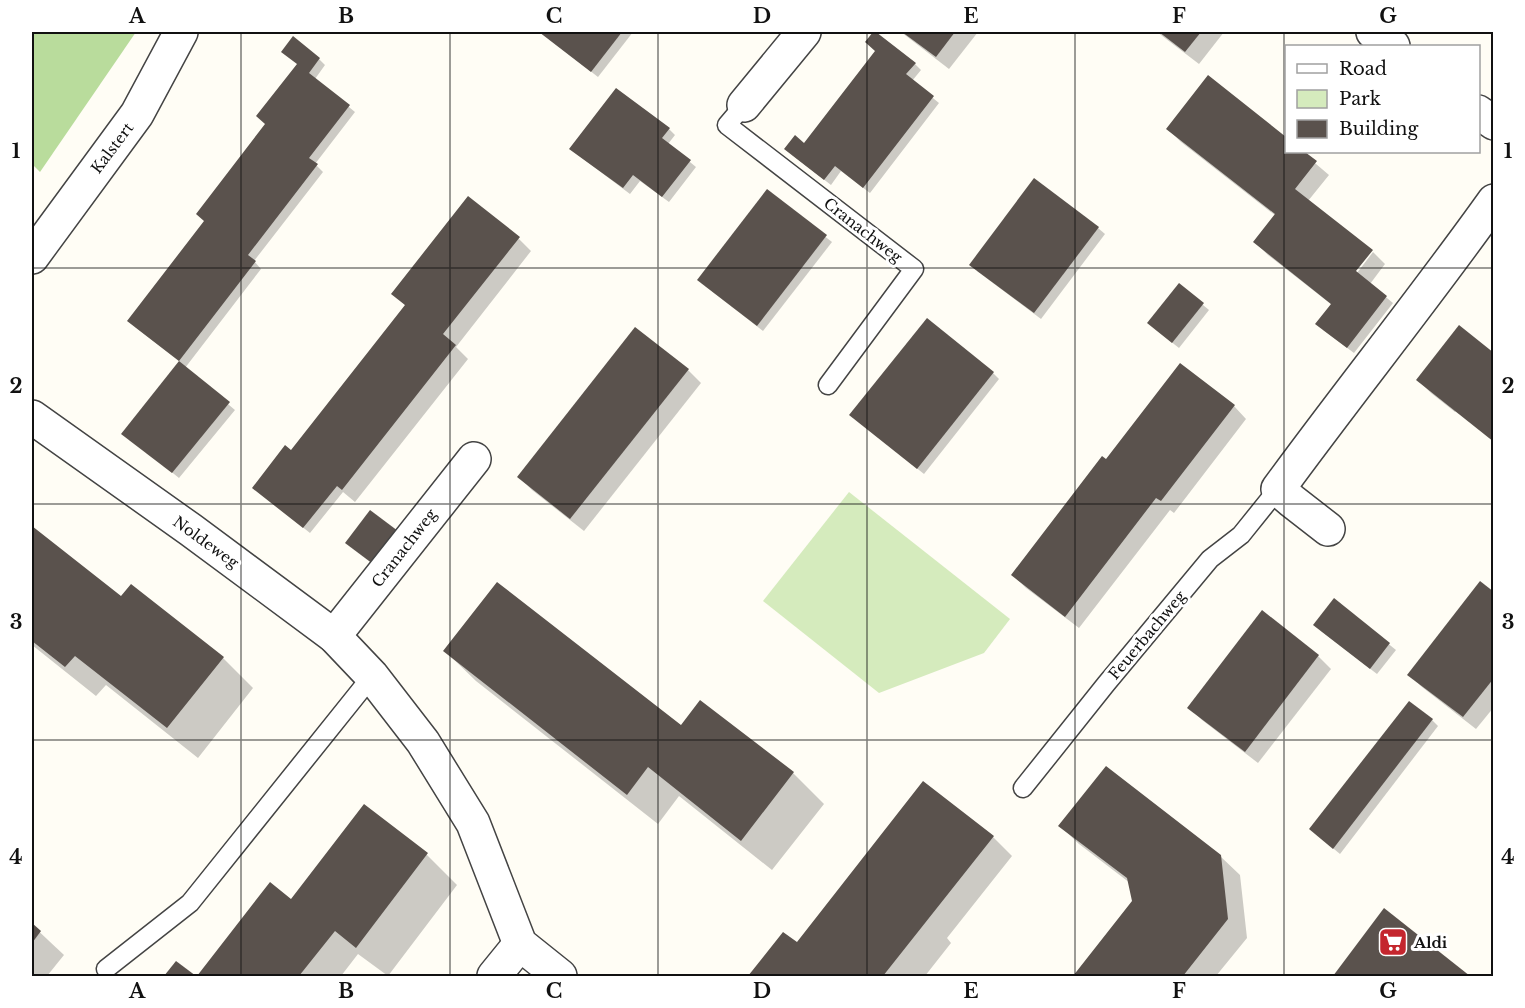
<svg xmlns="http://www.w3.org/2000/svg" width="1525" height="1008" viewBox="0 0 1525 1008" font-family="'Libre Baskerville',serif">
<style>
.green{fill:#d5ebbd}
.forest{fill:#b9dc9c}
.shadow{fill:#0003}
.building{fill:#5a524d}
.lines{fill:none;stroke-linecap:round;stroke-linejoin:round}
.lane-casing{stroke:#444;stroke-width:21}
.street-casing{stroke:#444;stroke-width:36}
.lane{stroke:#fff;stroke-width:18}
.street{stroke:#fff;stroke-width:33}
.grid{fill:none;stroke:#111;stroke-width:1.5;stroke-opacity:0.55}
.labels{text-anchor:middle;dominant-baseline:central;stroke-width:6;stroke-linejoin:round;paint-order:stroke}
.street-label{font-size:15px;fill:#111;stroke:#fff}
.poi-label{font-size:15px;font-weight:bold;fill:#111;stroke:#fff;text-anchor:start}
.neatline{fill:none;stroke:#111;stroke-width:2}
.grid-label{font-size:20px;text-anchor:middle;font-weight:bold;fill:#111}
</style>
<rect width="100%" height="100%" fill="#fffdf5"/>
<polygon class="green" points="849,492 1010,619 984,653 879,693 763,601"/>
<polygon class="forest" points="32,32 136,32 40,172 32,164"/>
<g class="shadow">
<polygon points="540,32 633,32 598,77"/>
<polygon points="901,32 978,32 949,69"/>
<polygon points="1157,32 1224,32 1199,64"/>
<polygon points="319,59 325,65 315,79 355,112 315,164 323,172 254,261 261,269 185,368 235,410 179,478 123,433 180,362 135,327 206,222 198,214"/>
<polygon points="915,64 921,70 912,81 939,103 870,193 841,171 831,185 792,155"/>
<polygon points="1208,77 1286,139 1286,152 1302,152 1329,175 1308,201 1355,271 1357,273 1373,252 1385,264 1370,284 1393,303 1354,353 1323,330 1332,305 1268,255 1255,242 1276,216 1181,142 1168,129"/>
<polygon points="669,129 675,135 668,144 696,167 669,202 640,181 630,194 578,155 571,149"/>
<polygon points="1034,180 1098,228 1105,234 1041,319 977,271"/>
<polygon points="767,191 832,242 763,331 705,286"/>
<polygon points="519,239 531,251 456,347 468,359 355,502 343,492 310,533 261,494 297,456 406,306 393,293"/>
<polygon points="1179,285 1209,310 1179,348 1155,329"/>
<polygon points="636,329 688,370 701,383 584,531 532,490 519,477"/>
<polygon points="993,373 999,379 924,474 858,421"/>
<polygon points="1418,380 1456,411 1455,412 1431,393"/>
<polygon points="1234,406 1246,419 1174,513 1170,510 1079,628 1026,588 1013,575 1107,461"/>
<polygon points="32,528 121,599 223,658 253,688 198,758 106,685 96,696 32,645"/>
<polygon points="1494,594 1494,707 1476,729 1422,687 1409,675"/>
<polygon points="1334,600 1396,650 1377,674 1321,631"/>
<polygon points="1262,612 1318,656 1331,669 1258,763 1202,720 1189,707"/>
<polygon points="445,651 681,728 701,702 793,773 824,804 772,870 679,796 658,824 476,681"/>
<polygon points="1432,720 1438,726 1340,854 1317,835"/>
<polygon points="924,783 993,837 1012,856 947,938 951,943 925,976 750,976 784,934 797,944"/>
<polygon points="365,806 427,855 457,885 388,976 358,954 341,976 199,976 270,884 292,901"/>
<polygon points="1060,826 1220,856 1240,875 1247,938 1216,976 1075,976 1134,901 1130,883 1079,844"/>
<polygon points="1384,910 1468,976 1334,976"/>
<polygon points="32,925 64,955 47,976 32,976"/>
</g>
<g class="building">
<polygon points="539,32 622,32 591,72"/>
<polygon points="873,32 876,32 916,63 906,74 934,96 863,188 835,166 824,180 784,149 795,135 804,143 875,51 865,42"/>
<polygon points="902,32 955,32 936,57"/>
<polygon points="1159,32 1201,32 1185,52"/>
<polygon points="293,36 320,58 309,73 350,105 309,158 318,164 248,255 256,261 179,361 127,321 204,221 196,214 265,124 256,116 297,64 281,52"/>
<polygon points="1208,75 1286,137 1286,152 1305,152 1317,161 1295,189 1373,250 1356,271 1387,296 1347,348 1315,324 1331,304 1253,242 1275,214 1166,129"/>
<polygon points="616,88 670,128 662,138 691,160 662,197 633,175 623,188 569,149"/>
<polygon points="1034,178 1099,227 1034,313 969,265"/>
<polygon points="767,189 827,235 757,326 697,280"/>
<polygon points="468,196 520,237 443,334 456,345 342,490 337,486 303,528 252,488 285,445 291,450 405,305 391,294"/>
<polygon points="1179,283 1204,303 1172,343 1147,323"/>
<polygon points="927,318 994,372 917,469 849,415"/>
<polygon points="1459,325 1494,353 1494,442 1416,380"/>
<polygon points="635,327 689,369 570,519 517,477"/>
<polygon points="179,361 230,402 172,473 121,434"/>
<polygon points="1180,363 1235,405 1161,501 1156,498 1065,617 1011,575 1102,456 1106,459"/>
<polygon points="370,510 398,531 373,564 345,543"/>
<polygon points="32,526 121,596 131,584 224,657 167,728 75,656 65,667 32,641"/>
<polygon points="1480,581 1494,592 1494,678 1463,717 1407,675"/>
<polygon points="497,582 681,725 700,700 794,772 741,841 648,767 627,795 443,651"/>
<polygon points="1334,598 1390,643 1370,669 1313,625"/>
<polygon points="1262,610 1319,655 1245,752 1187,708"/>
<polygon points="1409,701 1433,719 1333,849 1309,829"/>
<polygon points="1106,766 1221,855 1228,919 1183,976 1073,976 1132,901 1127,878 1058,826"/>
<polygon points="923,781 994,836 883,976 748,976 783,932 797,942"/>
<polygon points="364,804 428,853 356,948 335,931 299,976 197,976 270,882 291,899"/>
<polygon points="1384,908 1470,976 1333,976"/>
<polygon points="32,923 41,931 32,943"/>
<polygon points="176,961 196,976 164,976"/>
</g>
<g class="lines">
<g class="lane-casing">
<g id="lane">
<polyline points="744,105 727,125 914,269 828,385"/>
<polyline points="1023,788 1106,684 1210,559 1241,535 1278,489"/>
<polyline points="106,969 190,903 372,676"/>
</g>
</g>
<g class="street-casing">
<g id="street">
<polyline points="1373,32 1393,46"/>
<polyline points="744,105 804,32"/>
<polyline points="1478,112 1494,123"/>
<polyline points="32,257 137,114 181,32"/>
<polyline points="32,417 191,530 334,636 372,676 423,742 473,823 520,944 560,976"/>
<path d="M1328,529L1292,501L1278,489C1349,392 1424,299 1494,201"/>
<polyline points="334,636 474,459"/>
<polyline points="494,976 520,944"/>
</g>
</g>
<use href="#lane" class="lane"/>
<use href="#street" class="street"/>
</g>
<path class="grid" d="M241,32V976M450,32V976M658,32V976M867,32V976M1075,32V976M1284,32V976M32,268H1494M32,504H1494M32,740H1494"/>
<defs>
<g id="supermarket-square" transform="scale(1.5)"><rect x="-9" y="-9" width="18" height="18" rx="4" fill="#c4262e" stroke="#fff"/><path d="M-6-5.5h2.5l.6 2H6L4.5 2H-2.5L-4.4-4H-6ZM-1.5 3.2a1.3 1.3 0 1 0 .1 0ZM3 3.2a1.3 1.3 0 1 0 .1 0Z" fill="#fff"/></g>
</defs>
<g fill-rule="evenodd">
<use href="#supermarket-square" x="1393" y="942"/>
</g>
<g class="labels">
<g class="street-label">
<text transform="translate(112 148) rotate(-53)">Kalstert</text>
<text transform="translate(863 230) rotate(38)">Cranachweg</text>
<text transform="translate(206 542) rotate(36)">Noldeweg</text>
<text transform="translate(404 548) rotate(-52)">Cranachweg</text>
<text transform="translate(1147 635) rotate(-50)">Feuerbachweg</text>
</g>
<g class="poi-label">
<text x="1414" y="942">Aldi</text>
</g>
</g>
<rect width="1525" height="1008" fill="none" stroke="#ffffff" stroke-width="66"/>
<rect x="1285" y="45" width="195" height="108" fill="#ffffff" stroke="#a0a0a0" stroke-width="1.5"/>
<rect x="1297" y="64" width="30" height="9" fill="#ffffff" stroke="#a0a0a0" stroke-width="1.5"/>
<text x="1339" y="75" font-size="18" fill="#111111">Road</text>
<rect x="1297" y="90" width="30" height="18" fill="#d5ebbd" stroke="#a0a0a0" stroke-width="1.5"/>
<text x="1339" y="105" font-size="18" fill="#111111">Park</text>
<rect x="1297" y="120" width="30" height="18" fill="#5a524d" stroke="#a0a0a0" stroke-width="1.5"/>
<text x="1339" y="135" font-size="18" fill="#111111">Building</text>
<rect x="33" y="33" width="1459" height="942" class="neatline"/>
<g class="grid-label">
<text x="137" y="23">A</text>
<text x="346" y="23">B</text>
<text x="554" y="23">C</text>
<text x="762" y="23">D</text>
<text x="971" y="23">E</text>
<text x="1179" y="23">F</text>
<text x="1388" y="23">G</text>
<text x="16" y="158">1</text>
<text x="1508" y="158">1</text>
<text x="16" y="393">2</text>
<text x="1508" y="393">2</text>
<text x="16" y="629">3</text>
<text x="1508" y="629">3</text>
<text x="16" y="864">4</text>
<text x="1508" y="864">4</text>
<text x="137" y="998">A</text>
<text x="346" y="998">B</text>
<text x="554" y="998">C</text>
<text x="762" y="998">D</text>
<text x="971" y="998">E</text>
<text x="1179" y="998">F</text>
<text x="1388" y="998">G</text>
</g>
</svg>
